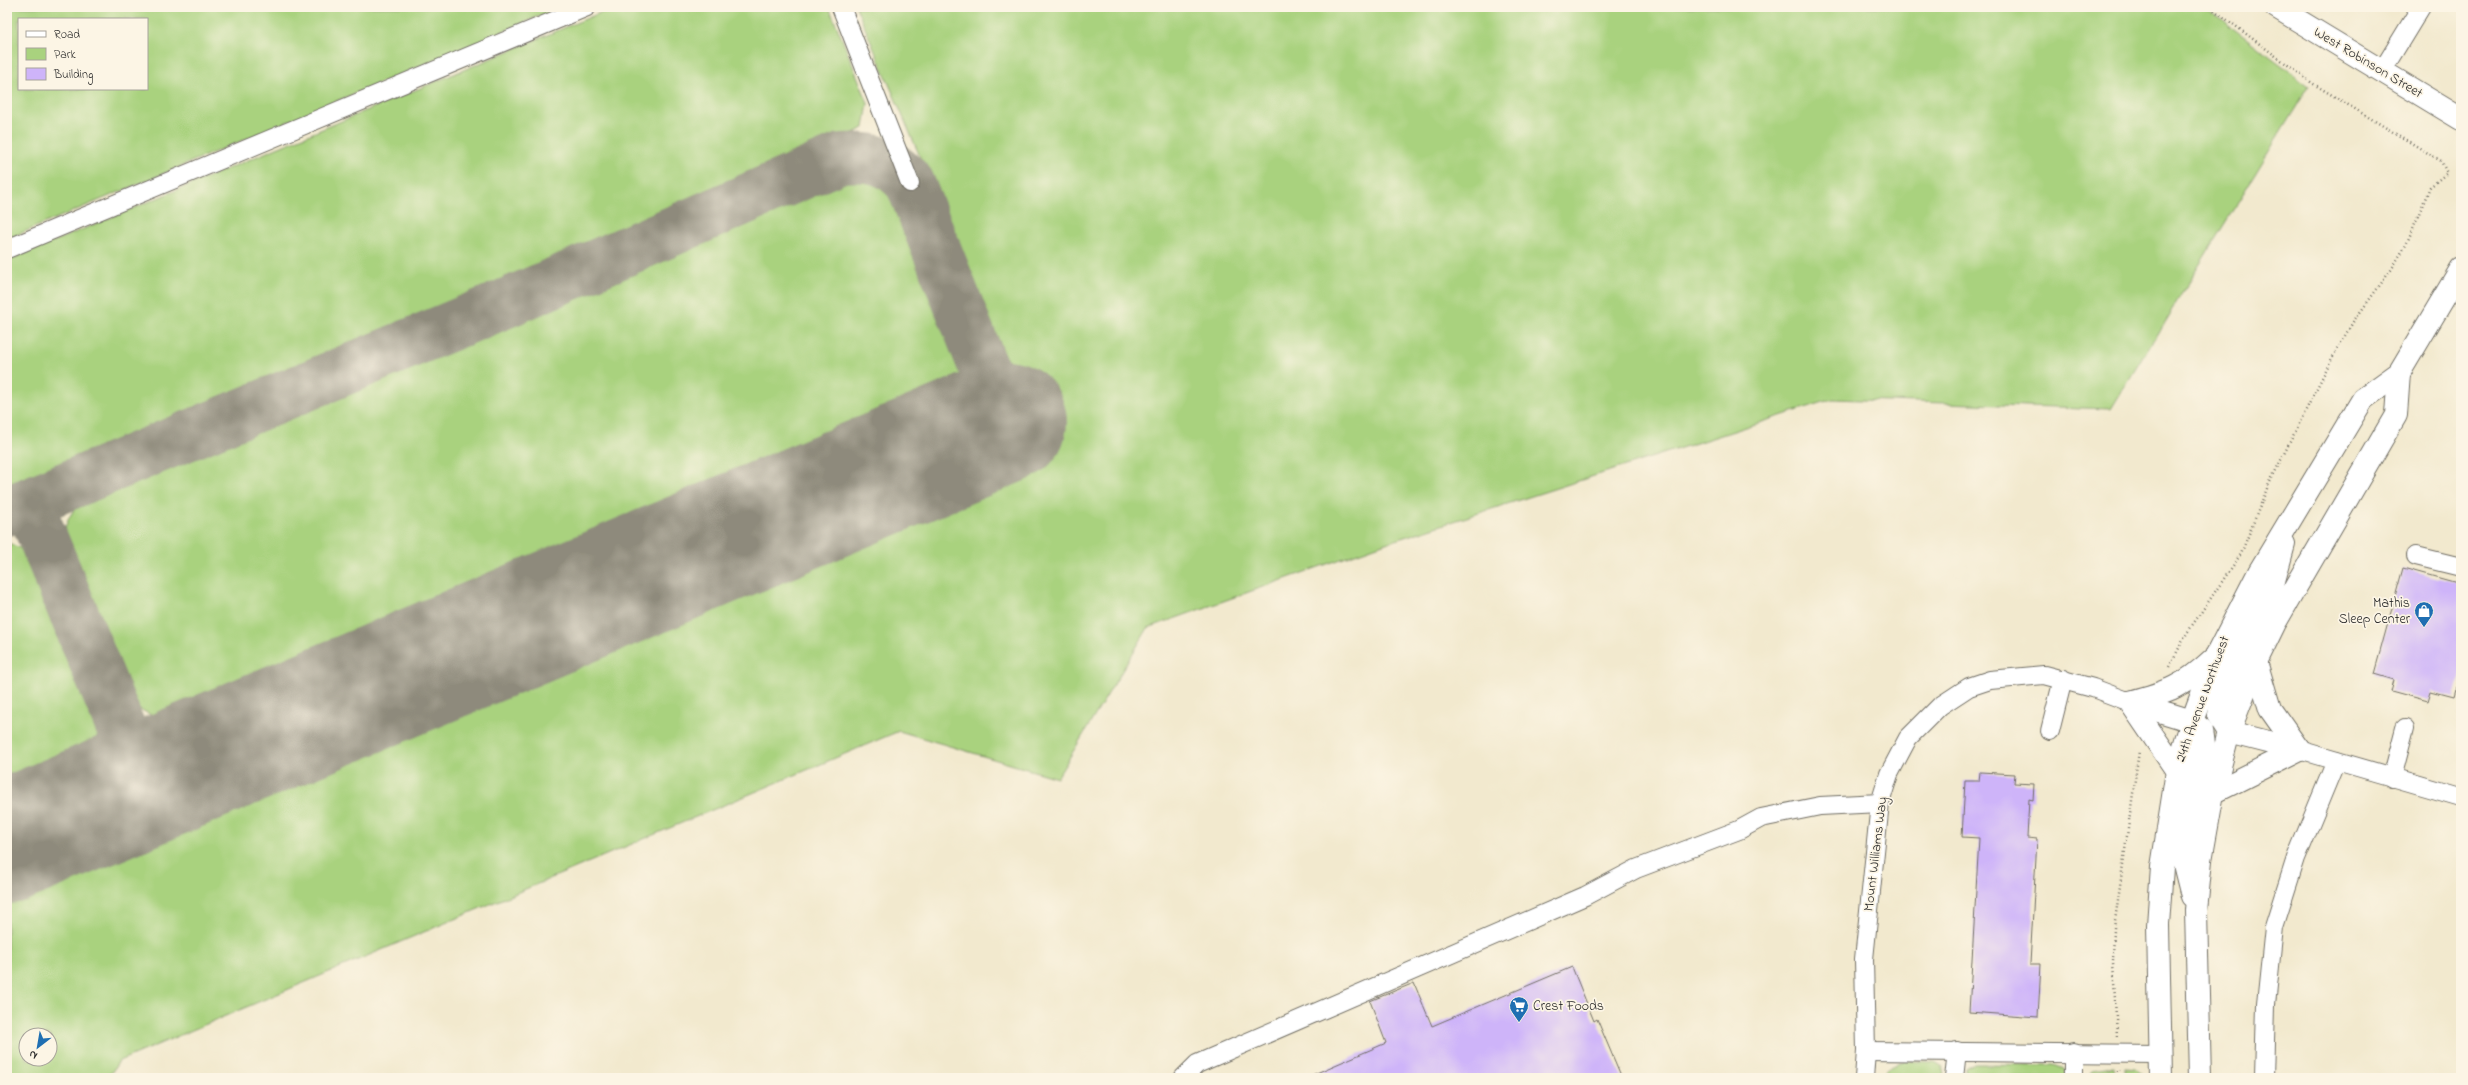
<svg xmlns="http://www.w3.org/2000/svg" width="2468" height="1085" viewBox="0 0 2468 1085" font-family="'Indie Flower',sans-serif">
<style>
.green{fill:#a9d27e;stroke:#6a7e54;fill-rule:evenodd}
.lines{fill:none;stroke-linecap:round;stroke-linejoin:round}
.taxiway{stroke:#8e8a7c;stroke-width:50}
.runway{stroke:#8e8a7c;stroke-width:124}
.building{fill:#ceb4f9}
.minor-casing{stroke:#716e64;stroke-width:20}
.major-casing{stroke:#716e64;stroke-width:24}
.path{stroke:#716e64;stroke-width:2.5;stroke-dasharray:1 3;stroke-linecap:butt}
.minor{stroke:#fff;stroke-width:18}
.major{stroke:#fff;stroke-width:22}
.labels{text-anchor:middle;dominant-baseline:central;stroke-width:3.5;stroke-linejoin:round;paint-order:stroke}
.street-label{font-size:14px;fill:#2b2b2b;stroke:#fcf5e5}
.poi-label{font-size:14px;fill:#2b2b2b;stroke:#fcf5e5;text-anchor:end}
</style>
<rect width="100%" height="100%" fill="#fcf5e5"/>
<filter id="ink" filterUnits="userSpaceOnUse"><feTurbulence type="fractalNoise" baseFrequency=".025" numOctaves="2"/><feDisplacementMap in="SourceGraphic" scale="8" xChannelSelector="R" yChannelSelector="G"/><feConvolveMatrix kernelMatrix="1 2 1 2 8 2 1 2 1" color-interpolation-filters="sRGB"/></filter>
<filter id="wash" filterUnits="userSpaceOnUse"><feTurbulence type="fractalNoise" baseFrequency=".012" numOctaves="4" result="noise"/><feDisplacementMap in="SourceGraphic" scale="16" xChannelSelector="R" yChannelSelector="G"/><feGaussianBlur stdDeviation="0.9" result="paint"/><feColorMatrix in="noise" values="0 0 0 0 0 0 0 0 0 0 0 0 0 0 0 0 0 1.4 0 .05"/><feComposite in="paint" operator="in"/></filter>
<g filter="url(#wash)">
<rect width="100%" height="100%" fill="#f2e9ce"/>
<g class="green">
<path d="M7,7H561L7,239ZM19,19H147V89H19Z"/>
<polygon points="614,7 829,7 868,103 864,128 811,152 7,492 7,261"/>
<path d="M856,7H2205L2309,86L2111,409L1833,399L1386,543L1148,628L1057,778L899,731L119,1061L108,1078H7V888L1057,445L1024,369L1013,374ZM26,1035H50V1059H26Z"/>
<path d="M866,173L881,178L894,189L961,346C967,369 958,386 943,403L189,719L169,721L153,716L134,706L123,689L63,546C64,519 72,508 94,493L845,177Z"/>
<polygon points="7,542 28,552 36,562 97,705 100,717 99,731 94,744 75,768 7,796"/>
<path d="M1910,1061L1935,1062L1943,1067L1944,1078H1881C1888,1066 1897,1063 1910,1061Z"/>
<polygon points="1975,1064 2054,1065 2064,1069 2066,1078 1965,1078 1967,1069"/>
<polygon points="2114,1067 2115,1078 2088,1078 2092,1070"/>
<polygon points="2124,1067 2135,1068 2146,1078 2125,1078"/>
</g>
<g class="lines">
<g class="taxiway">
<polyline points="28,502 144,784"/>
<path d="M7,511L502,305L841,158C872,156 889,159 910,183L1005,422"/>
</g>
<polyline class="runway" points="7,842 1005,422"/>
</g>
<g id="blocks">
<g class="building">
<polygon points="2403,568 2461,584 2461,672 2454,697 2431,691 2428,701 2391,691 2394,680 2374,674"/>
<polygon points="1980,772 2015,774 2014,783 2034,784 2033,800 2029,799 2027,838 2037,839 2030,964 2041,964 2038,1017 1969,1012 1979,838 1962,837 1965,781 1979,781"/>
<polygon points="1572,967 1594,1021 1597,1019 1622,1078 1305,1078 1386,1043 1370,1001 1414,983 1432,1026"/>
</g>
</g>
</g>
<g filter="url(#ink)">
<use href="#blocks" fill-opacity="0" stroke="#716e64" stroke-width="1"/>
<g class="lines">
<g class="minor-casing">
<g id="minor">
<polyline points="841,7 910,183"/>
<polyline points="2382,71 2421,7"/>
<polyline points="7,249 587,7"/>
<polyline points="2416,556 2461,567"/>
<polyline points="2050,731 2063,679"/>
<polyline points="2299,750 2461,797"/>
<polyline points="2392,778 2405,728"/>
<polyline points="1866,1051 2161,1054"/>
<polyline points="2073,1052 2073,1078"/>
<polyline points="1183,1078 1197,1064 1585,896 1636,869 1739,830 1761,818 1820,806 1880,803"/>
<polyline points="1864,1078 1866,1051 1864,959 1880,803 1889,774 1908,738 1940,706 1969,687 1990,680 2044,675 2093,688 2130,702"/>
<polyline points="1954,1078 1957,1051"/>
<polyline points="2264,1078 2266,1005 2274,927 2296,858 2336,761"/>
</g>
</g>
<g class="major-casing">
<g id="major">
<polyline points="2276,7 2461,119"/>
<polyline points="2284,544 2272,588 2222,693 2218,715 2229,732 2299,750"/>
<polyline points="2256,662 2270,709 2299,750"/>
<polyline points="2130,702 2192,721 2202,730 2204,744 2182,856 2192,896"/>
<path d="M2130,702C2168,692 2184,686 2213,659"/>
<polyline points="2130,702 2177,771"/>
<polyline points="2213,793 2299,750"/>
<polyline points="2161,1078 2158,925 2162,867 2177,771 2192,721 2216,656 2259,572 2363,399 2399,373 2461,269"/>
<polyline points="2200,1078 2196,910 2201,860 2213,793 2229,732 2256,662 2275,623 2396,415 2399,373"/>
</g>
</g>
<g class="path">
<polyline points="2169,667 2187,633 2241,554 2268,486 2332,358 2353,322 2391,270 2406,245 2430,187 2447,173 2441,161 2312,83 2210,7"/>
<polyline points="2117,1036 2113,962 2114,928 2139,751"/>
<polyline points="2119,1071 2119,1078"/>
</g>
<use href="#minor" class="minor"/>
<use href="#major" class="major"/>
</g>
</g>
<defs>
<g id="shop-pin" transform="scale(1)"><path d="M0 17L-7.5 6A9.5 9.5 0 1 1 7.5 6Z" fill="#1f6fb2" stroke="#fcf5e5"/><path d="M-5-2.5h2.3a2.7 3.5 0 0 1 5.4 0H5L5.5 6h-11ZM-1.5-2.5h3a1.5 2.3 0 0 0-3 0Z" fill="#fff"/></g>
<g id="supermarket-pin" transform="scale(1)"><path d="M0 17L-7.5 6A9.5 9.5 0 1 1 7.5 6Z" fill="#1f6fb2" stroke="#fcf5e5"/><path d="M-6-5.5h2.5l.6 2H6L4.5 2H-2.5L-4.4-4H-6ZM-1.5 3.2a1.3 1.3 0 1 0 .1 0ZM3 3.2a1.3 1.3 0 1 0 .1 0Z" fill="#fff"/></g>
</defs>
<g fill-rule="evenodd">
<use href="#shop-pin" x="2424" y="611"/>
<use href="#supermarket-pin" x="1519" y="1006"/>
</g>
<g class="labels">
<g class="street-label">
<text transform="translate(2368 63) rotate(31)">West Robinson Street</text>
<text transform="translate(2203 699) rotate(-70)">24th Avenue Northwest</text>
<text transform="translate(1876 854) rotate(-83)">Mount Williams Way</text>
</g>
<g class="poi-label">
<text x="2410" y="603">Mathis<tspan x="2410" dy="16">Sleep Center</tspan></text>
<text x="1533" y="1006" text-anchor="start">Crest Foods</text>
</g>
</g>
<rect width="2468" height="1085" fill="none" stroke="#fcf5e5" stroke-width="24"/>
<rect x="18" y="18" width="130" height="72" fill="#fcf5e5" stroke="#a8a49b"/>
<rect x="26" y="31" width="20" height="6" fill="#ffffff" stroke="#a8a49b"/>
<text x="54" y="38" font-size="12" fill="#2b2b2b">Road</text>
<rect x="26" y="48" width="20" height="12" fill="#a9d27e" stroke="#a8a49b"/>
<text x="54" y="58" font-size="12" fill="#2b2b2b">Park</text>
<rect x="26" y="68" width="20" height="12" fill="#ceb4f9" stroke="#a8a49b"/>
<text x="54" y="78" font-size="12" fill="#2b2b2b">Building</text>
<g transform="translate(38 1047) rotate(211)"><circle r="19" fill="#fcf5e5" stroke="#a8a49b"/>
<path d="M0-3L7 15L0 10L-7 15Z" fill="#1f6fb2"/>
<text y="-6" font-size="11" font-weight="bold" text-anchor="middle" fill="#2b2b2b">N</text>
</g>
</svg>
